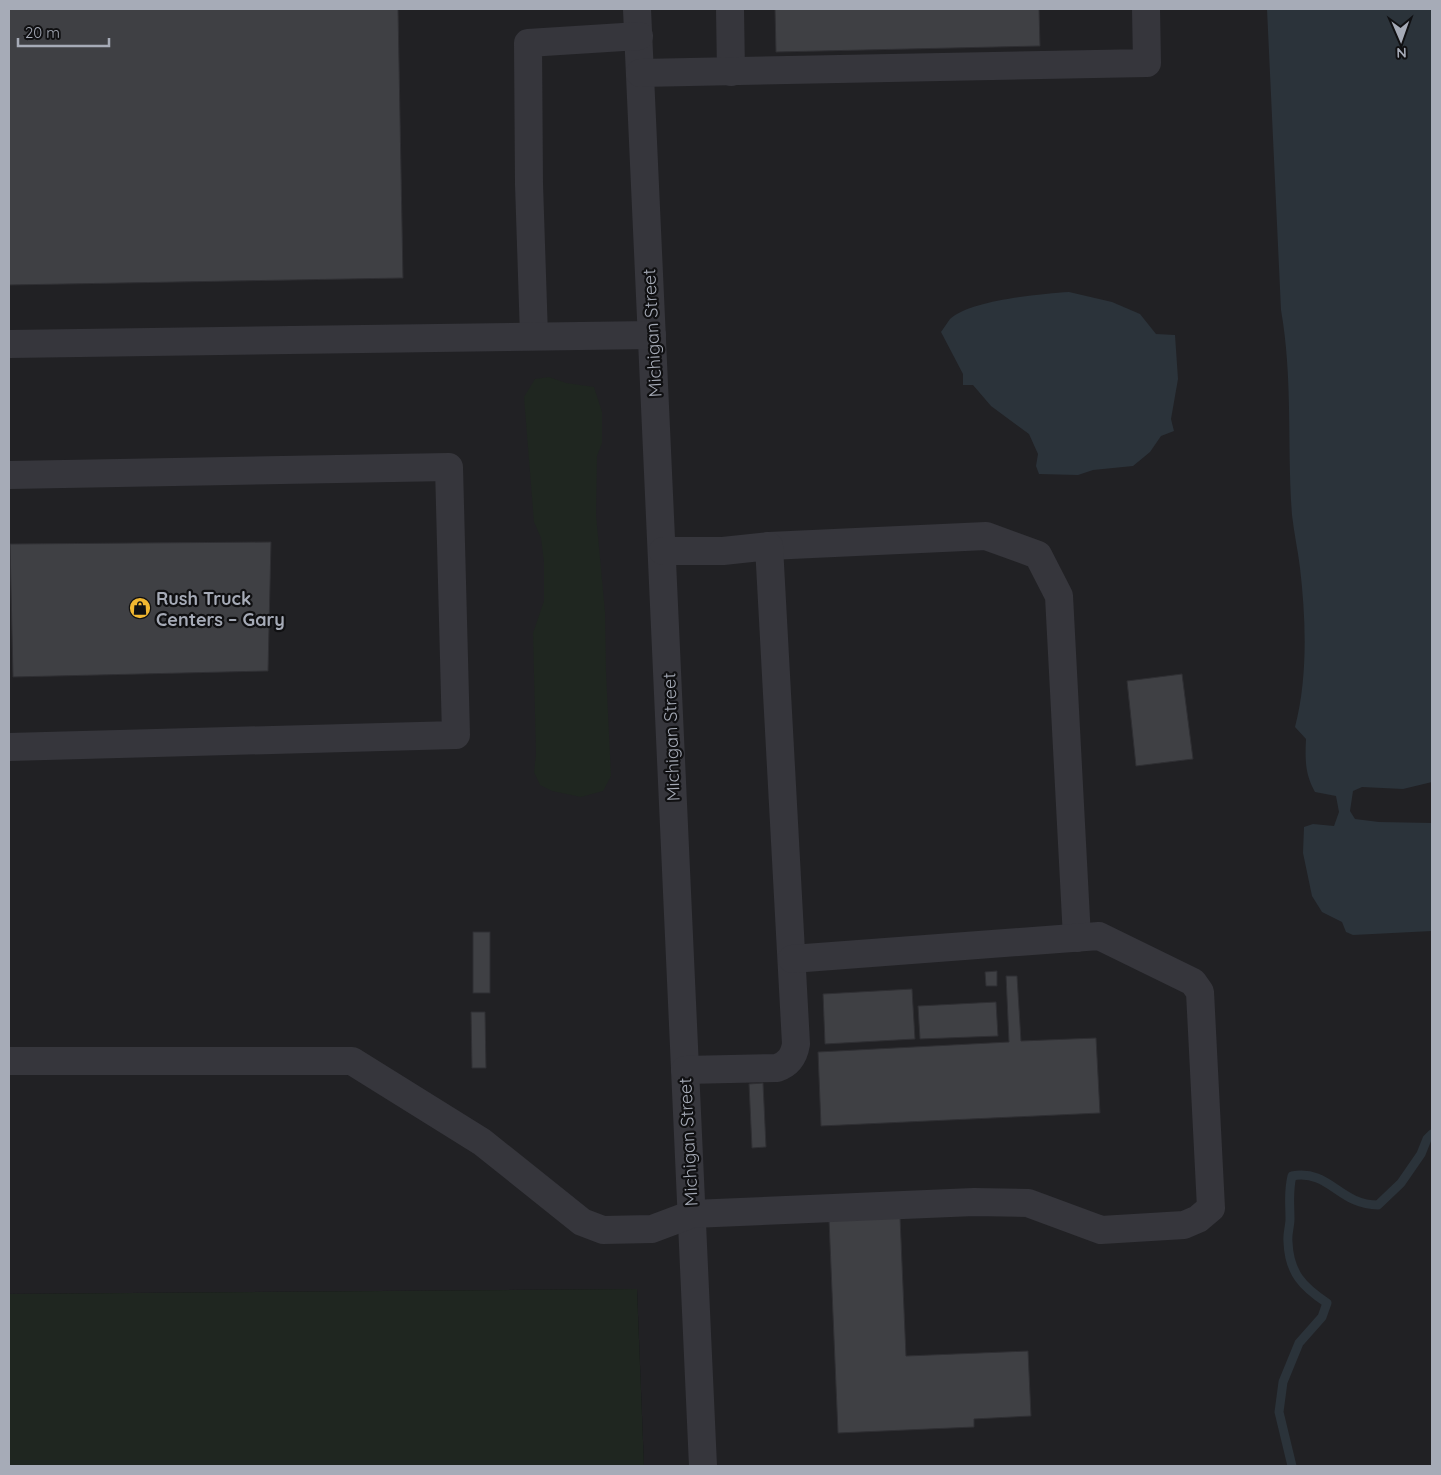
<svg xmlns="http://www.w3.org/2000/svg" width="1441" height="1475" viewBox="0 0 1441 1475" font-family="Quicksand,sans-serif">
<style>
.built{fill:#212124}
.green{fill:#1f2620}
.water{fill:#2b333a}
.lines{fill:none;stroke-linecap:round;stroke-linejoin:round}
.stream{stroke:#2b333a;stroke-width:9}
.building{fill:#3f4044;stroke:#2f2f33}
.minor{stroke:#36363c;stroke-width:28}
.labels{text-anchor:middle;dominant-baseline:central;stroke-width:4.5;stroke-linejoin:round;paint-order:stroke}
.street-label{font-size:18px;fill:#a6abb7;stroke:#101012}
.poi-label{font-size:18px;font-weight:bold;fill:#a6abb7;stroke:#101012;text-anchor:start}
</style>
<rect width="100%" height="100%" fill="#151517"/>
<polygon class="built" points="9,9 1432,9 1432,1466 644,1466 637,1289 9,1294"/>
<g class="green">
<polygon points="549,377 566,383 594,387 602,412 602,443 597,456 596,515 605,612 606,672 611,776 603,791 581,797 552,791 540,785 534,772 536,754 533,633 544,601 544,562 541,538 534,522 524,397 535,379"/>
<polygon points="637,1289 644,1466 9,1466 9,1294"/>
</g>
<g class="water">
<path d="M1267,9H1432V782L1403,789L1362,787L1353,791L1350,811L1355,819L1379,822L1432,823V931L1353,935L1346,932L1342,922L1322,912L1312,896L1303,853L1304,827L1313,824L1334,826L1339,812L1336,796L1315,792C1305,774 1305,760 1306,739L1295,727C1308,677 1306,620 1300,568C1298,551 1294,533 1292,515C1287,447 1293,378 1281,310Z"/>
<path d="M1069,292L1112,302L1140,314L1156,334L1175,335L1178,379L1171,419L1174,431L1161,436L1150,452L1133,466L1093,470L1078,475L1039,474L1036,466L1038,454L1029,434L991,406L973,385H963V374L941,332C944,328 947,323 950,319C971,300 1040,294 1069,292Z"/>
</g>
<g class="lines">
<path class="stream" d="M1292,1466L1279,1412L1283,1382L1299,1343L1322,1317L1327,1303C1303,1287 1289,1273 1288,1242C1287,1234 1290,1226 1290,1219C1290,1203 1288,1192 1292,1176C1330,1169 1339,1205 1378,1205L1401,1183L1421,1154L1427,1139L1432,1134"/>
</g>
<g class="building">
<polygon points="9,9 398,9 403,278 9,285"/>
<polygon points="775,9 1039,9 1040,46 776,52"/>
<polygon points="271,542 268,671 13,677 10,544"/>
<polygon points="1182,674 1193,759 1136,766 1127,681"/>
<rect x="473" y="932" width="17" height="61"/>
<polygon points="997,971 997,986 986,986 985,972"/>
<polygon points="1006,976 1017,976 1021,1041 1096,1038 1100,1113 821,1126 818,1052 1009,1042"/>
<polygon points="912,989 915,1039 825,1044 823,994"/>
<polygon points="996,1002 998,1036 920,1039 918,1006"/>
<polygon points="471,1012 485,1012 486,1068 472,1068"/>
<polygon points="763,1083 766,1147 752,1148 749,1084"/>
<polygon points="900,1217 906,1356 1028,1351 1031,1416 974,1419 974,1427 838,1433 829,1220"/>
</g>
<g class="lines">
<g class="minor">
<polyline points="637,9 703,1466"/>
<polyline points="730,9 731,72"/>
<polyline points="640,73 1147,63 1146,9"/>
<polyline points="534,336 529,184 528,43 639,36"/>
<polyline points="9,344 652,335"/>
<polyline points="9,475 449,467 456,735 9,747"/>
<polyline points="769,546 986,536 1038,555 1059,596 1077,938"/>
<path d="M663,551H723L769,546L796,1044C794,1056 789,1064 777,1068L685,1070"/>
<polyline points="9,1061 352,1061 482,1142 582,1222 603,1230 652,1229 692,1214 974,1202 1028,1203 1101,1230 1184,1225 1198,1219 1211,1208 1200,992 1193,982 1099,936 792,959"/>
</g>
</g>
<defs>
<g id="shop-disc" transform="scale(1.125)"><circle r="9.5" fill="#f2b831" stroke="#101012"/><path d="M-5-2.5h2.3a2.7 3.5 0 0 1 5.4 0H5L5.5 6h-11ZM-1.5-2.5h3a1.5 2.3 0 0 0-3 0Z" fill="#111"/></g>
</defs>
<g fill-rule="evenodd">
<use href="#shop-disc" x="140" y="608"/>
</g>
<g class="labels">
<g class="street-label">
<text transform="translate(652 333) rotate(-93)">Michigan Street</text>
<text transform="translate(671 737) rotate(-92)">Michigan Street</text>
<text transform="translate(688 1142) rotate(-93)">Michigan Street</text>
</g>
<g class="poi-label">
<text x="156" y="598">Rush Truck<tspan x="156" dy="21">Centers – Gary</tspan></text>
</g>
</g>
<rect width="1441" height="1475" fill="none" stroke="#a6abb7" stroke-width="20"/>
<g transform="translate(1401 40) rotate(178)" stroke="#101012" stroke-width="4" paint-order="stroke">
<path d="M0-4L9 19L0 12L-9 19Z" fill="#a6abb7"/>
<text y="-8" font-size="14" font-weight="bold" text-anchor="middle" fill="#a6abb7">N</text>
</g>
<path d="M18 38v8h91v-8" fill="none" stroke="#a6abb7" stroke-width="2.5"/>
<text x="25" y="38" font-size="15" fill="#a6abb7" stroke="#101012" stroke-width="4" paint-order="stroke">20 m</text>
</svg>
